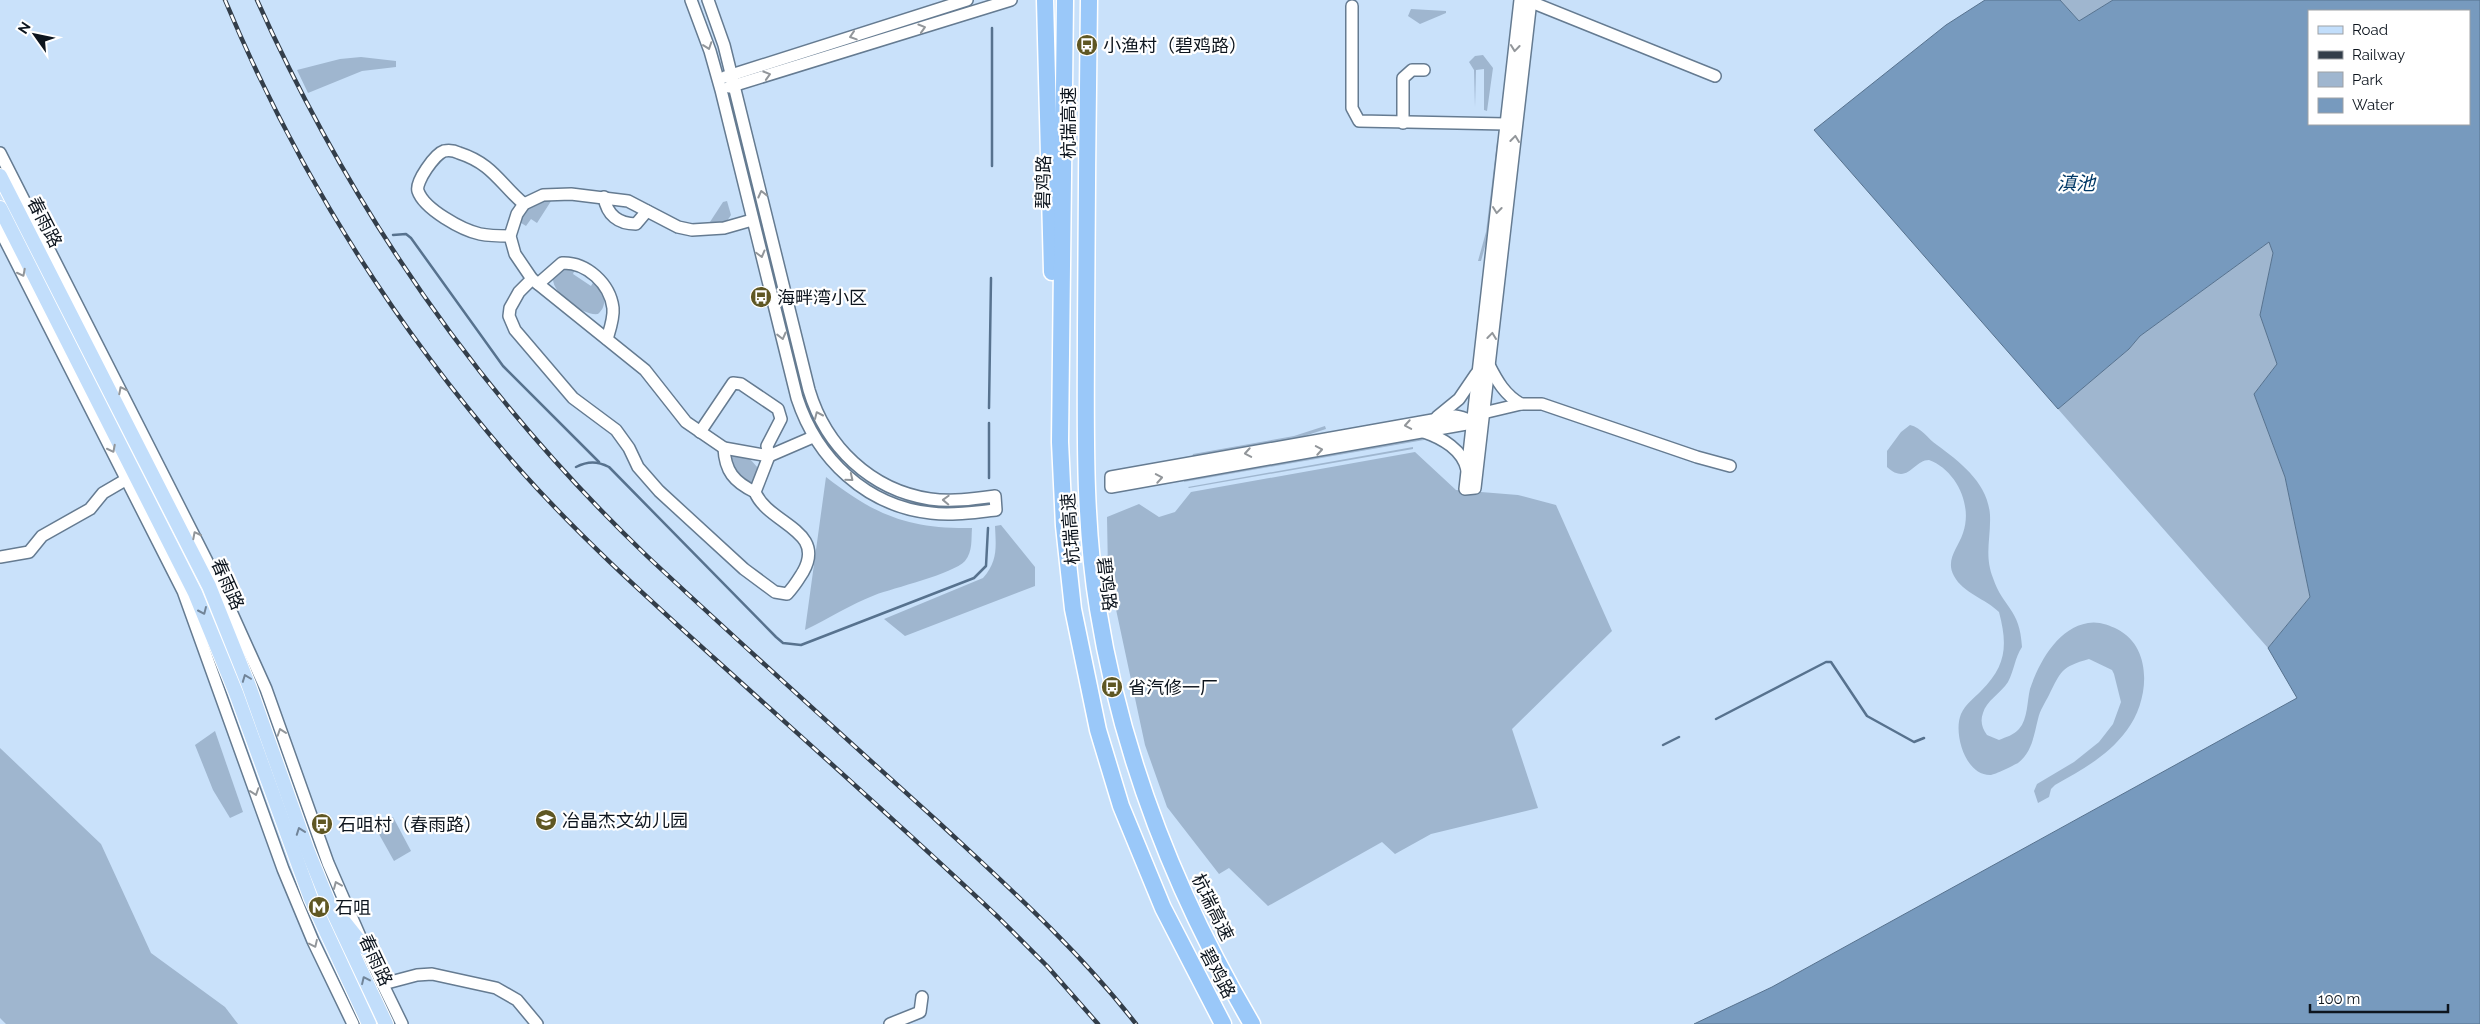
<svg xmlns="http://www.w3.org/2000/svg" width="2480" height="1024" viewBox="0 0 2480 1024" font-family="Raleway,'Noto Sans SC',sans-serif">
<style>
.green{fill:#9fb6cf}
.water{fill:#779abe;stroke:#57728e;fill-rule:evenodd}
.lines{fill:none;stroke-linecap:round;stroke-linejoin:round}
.stream{stroke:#57728e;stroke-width:2.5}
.minor-casing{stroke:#657b91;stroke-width:14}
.major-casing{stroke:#fff;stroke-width:16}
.highway-casing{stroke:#fff;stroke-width:19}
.minor{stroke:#fff;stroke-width:11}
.major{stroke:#c2defb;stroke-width:14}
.highway{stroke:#9ac8f9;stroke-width:16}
.rail-casing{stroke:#333e4a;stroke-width:4.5}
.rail{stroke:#fff;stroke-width:2.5;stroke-dasharray:8;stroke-linecap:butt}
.oneway{stroke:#92969a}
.oneway2{stroke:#718498}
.labels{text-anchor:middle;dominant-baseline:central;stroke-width:4.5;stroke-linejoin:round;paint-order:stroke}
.poi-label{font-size:18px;fill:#0d151e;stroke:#fff;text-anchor:start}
.street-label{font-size:18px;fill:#0d151e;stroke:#fff}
.water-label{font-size:19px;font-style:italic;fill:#003866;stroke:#fff}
</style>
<rect width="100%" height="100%" fill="#c9e1fa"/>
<g class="green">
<polygon points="2060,0 2113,0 2079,21"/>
<polygon points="1411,9 1446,11 1446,13 1420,24 1408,16"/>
<polygon points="1483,55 1493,68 1487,111 1484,110 1484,69 1476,70 1475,107 1474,70 1469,62 1475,56"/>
<polygon points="361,57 396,61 396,67 362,71 308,93 297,70 340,59"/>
<polygon points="1497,142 1499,143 1489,232 1481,261 1478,261 1486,232"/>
<path d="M553,198L537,223L531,219L526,226L518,221C528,207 536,202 553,198Z"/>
<polygon points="727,201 731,215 725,224 708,225 723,202"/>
<polygon points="2269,242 2273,253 2260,315 2277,364 2254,394 2285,477 2310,597 2268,648 2058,409 2129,349 2140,336"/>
<path d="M562,268L575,269L573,274L591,286L594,281C604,290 609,305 598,314C583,316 553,294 553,279Z"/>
<path d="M1910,425C1921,427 1928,439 1937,445C1960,462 1988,483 1990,515C1991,538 1984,555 1993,578C2003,608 2020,608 2022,647C2015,657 2014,671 2008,682C2001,693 1986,701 1983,713C1980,721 1982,728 1987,735L1999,740C2006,737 2014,735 2019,729C2028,719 2027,701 2030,689C2039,662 2058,628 2088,623C2098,621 2109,625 2117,629C2154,648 2149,701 2127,730C2108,756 2083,769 2055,785L2051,789L2049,797L2038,803L2034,791L2037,784L2074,762L2099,742L2113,724L2121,702L2114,674L2112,670L2089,659C2061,667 2061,671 2049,695C2045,703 2040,710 2038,719C2034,735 2032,752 2018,763C2014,765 1995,775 1990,775C1965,775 1953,733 1961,714C1965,705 1974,698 1981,691C2006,666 2008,646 1999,612C1986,599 1963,593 1954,576C1945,560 1958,548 1963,533C1973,505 1956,470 1929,460C1913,460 1908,486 1887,467V451L1901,432Z"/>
<polygon points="1325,426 1326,429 1295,439 1192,457 1193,454 1294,436"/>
<polygon points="1423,436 1424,440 1184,482 1185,479"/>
<polygon points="1413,447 1413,449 1189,488 1188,487"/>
<polygon points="1415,452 1456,490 1518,495 1556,505 1612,631 1512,729 1538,808 1431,834 1395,854 1382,842 1268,906 1229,868 1219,874 1167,807 1145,745 1108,572 1107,517 1139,504 1159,517 1175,512 1191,492"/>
<polygon points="731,454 750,459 758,468 756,479 752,485 733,474 729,456"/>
<path d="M826,477C875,515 908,529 972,528C971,540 973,551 965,561C953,574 893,588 875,595C851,604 828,619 805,630Z"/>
<path d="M1001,525L1035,567V586L905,636L884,619L983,578C998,561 996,547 995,526Z"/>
<polygon points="262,688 341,906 330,888 315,849 259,692"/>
<polygon points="215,731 243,812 230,818 213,790 195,745"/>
<polygon points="0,748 101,844 151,953 225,1007 238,1024 6,1024 0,1018"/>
<polygon points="393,817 411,851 394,861 375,827"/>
</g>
<path class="water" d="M1985,0H2060L2079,21L2113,0H2480V1024H1694L1772,987L2297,698L2268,648L2310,597L2285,477L2254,394L2277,364L2260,315L2273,253L2269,242L2140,336L2129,349L2058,409L1814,130L1946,25ZM2309,11H2469V124H2309Z"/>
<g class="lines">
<g class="stream">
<polyline points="992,166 992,28"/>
<polyline points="393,235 406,234 411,238 503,366 599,462"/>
<polyline points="989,408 991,278"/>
<path d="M576,467C588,461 597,461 609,467L776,637L783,643L801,645L974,578L986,566L988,528"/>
<polyline points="989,478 989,423"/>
<polyline points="1716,719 1826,662 1831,662 1867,716 1914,742 1924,738"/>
<polyline points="1663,745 1679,737"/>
</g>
<g class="minor-casing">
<g id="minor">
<path d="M691,0L710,51L721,90L797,398C817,459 866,506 931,513C953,516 975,512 996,510L995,496C973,499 952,502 930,499C871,490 826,447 809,390L724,45L708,0"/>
<polyline points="1520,0 1465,489 1475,488 1531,0"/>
<polyline points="1526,0 1715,76"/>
<polyline points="1352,6 1352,108 1359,121 1506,124"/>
<polyline points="725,77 967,0"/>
<polyline points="729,87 1011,0"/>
<polyline points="1403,123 1403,78 1412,70 1424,70"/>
<polyline points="0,153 220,587 266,689 328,863 365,948 402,1024"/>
<path d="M604,197C607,215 618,224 636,224L647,211"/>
<polyline points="752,220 724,228 692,230 678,227 628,201 571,194 543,195 524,204 517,214 510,236 515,254 532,279 645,370 686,422 724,448 769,456 813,437"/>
<polyline points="0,230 183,591 283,869 313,941 353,1024"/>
<path d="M510,236C500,236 490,236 480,234C462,230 424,209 418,191C415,182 435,154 444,151C449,150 455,151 459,153C493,164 500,184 524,204"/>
<path d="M532,279L519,292L510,308L509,316L515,330L573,398L616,430L629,448L638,467L659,491L744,569L775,592L787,594C794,587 798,580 803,572C827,530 768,524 755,492L769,456L767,446L781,419L778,409L741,384L733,383L700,432"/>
<path d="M538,284L562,263C587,262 610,284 613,308C614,318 610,329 607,339"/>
<path d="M1489,365C1497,381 1505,395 1521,404"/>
<polyline points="1483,413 1521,404 1542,404 1697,457 1730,466"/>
<polyline points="1437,417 1459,399 1476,374"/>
<path d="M1475,428C1471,420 1464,417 1455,416L1111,477V487L1472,423L1476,419"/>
<path d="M1424,432C1442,438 1463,450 1467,470"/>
<path d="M724,448C725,471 734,482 755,492"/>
<polyline points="0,557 29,552 42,536 90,509 103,493 127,479"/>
<polyline points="383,984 417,975 432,974 496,988 517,1000 537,1024"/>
<polyline points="890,1024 920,1012 922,997"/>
</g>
</g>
<g class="major-casing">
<g id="major">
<polyline points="0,176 209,586 249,686 307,849 328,901 386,1024"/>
<polyline points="0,208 195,593 236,693 311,899 369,1024"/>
<polyline points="342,919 365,948"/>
</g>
</g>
<g class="highway-casing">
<g id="highway">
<polyline points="1045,0 1052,272"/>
<polyline points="1065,0 1060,442 1064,526 1073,609 1098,730 1121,806 1163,908 1223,1024"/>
<path d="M1089,0C1087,110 1087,219 1086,329C1086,422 1083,516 1098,609C1122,758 1176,895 1252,1024"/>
</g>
</g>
<use href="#minor" class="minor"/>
<use href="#major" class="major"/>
<use href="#highway" class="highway"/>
<g class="rail-casing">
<g id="rail">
<path d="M225,0C297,173 397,331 522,472C582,539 648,598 714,658C809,744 905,829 998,917L1047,966L1098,1024"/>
<path d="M257,0C351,210 481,397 647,556C742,645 839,732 935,819C1005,884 1077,948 1136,1024"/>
</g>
</g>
<use href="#rail" class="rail"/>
</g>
<defs><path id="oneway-chevron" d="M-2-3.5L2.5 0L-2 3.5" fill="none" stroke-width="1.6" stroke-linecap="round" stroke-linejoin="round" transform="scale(1.25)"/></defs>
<g class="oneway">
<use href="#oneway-chevron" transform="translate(922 28) rotate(-17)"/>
<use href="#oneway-chevron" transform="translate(853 36) rotate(162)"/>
<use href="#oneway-chevron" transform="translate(708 46) rotate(71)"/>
<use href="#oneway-chevron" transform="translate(1515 48) rotate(96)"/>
<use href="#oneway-chevron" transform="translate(767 75) rotate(-17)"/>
<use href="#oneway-chevron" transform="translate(1515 139) rotate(-83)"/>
<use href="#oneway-chevron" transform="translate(762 194) rotate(-104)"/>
<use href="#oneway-chevron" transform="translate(1497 210) rotate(97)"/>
<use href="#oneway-chevron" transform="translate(761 254) rotate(75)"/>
<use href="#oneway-chevron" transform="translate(22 273) rotate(63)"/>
<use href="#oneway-chevron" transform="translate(782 336) rotate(76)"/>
<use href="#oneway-chevron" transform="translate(1492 336) rotate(-83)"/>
<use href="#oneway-chevron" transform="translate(122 390) rotate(-117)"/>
<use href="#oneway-chevron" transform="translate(818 415) rotate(-114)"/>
<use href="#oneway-chevron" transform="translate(1408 425) rotate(170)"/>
<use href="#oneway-chevron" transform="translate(112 449) rotate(63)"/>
<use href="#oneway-chevron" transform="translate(1319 450) rotate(-10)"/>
<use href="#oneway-chevron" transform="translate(1248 453) rotate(170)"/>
<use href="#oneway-chevron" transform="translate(850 478) rotate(39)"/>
<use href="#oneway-chevron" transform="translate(1159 478) rotate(-10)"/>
<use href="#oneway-chevron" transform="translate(946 500) rotate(-178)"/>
<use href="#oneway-chevron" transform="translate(196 535) rotate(-117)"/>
<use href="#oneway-chevron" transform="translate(281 732) rotate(-109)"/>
<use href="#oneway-chevron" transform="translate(255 792) rotate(71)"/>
<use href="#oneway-chevron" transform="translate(337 885) rotate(-113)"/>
<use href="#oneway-chevron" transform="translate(314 944) rotate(65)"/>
</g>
<g class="oneway2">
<use href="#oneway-chevron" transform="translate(203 611) rotate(66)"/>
<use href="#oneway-chevron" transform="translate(246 678) rotate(-111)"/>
<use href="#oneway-chevron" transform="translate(300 831) rotate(-110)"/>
<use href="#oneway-chevron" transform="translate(365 980) rotate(-115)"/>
</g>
<defs>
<g id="bus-disc" transform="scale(1.125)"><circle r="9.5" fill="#5f5723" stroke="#fff"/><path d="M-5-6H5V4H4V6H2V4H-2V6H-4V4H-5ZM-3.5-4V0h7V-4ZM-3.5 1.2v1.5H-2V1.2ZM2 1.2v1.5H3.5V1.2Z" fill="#fff"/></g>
<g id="school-disc" transform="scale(1.125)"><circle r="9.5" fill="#5f5723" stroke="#fff"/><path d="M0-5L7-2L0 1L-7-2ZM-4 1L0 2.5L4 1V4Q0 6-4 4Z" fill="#fff"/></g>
<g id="metro-disc" transform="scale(1.125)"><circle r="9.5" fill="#5f5723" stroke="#fff"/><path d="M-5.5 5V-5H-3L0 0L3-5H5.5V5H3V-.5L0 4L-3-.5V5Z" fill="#fff"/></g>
</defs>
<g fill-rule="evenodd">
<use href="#bus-disc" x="1087" y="45"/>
<use href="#bus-disc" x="761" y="297"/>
<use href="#bus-disc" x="1112" y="687"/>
<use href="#school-disc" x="546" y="820"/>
<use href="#bus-disc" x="322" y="824"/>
<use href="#metro-disc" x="319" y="907"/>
</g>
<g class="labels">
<g class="poi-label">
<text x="1103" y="45">小渔村（碧鸡路）</text>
<text x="777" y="297">海畔湾小区</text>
<text x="1128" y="687">省汽修一厂</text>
<text x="562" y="820">冶晶杰文幼儿园</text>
<text x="338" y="824">石咀村（春雨路）</text>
<text x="335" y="907">石咀</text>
</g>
<g class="street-label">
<text transform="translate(1068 123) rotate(-90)">杭瑞高速</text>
<text transform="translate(1043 182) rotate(-89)">碧鸡路</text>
<text transform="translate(45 222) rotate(63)">春雨路</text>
<text transform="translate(1070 529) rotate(-94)">杭瑞高速</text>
<text transform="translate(228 584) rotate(66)">春雨路</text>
<text transform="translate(1107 584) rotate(83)">碧鸡路</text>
<text transform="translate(1213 907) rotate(64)">杭瑞高速</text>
<text transform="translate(376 960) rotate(65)">春雨路</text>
<text transform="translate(1218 973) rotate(62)">碧鸡路</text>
</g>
<g class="water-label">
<text x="2076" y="183">滇池</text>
</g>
</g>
<rect x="2308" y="10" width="162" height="115" fill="#ffffff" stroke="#9ea1a5"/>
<rect x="2318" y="26" width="25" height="8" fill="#c2defb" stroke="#9ea1a5"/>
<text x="2352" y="35" font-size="15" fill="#0d151e">Road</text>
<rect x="2318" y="51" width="25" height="8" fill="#333e4a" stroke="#9ea1a5"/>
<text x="2352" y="60" font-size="15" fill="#0d151e">Railway</text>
<rect x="2318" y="72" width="25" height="15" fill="#9fb6cf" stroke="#9ea1a5"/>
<text x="2352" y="85" font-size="15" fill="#0d151e">Park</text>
<rect x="2318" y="98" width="25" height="15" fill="#779abe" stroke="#9ea1a5"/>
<text x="2352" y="110" font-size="15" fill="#0d151e">Water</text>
<g transform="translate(35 35) rotate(303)" stroke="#ffffff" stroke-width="4" paint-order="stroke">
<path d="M0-4L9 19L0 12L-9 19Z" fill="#0d151e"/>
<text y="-8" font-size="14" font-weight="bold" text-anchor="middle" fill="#0d151e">N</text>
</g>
<path d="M2310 1004v8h138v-8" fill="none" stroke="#0d151e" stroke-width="2.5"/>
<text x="2318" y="1004" font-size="15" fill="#0d151e" stroke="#ffffff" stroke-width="4" paint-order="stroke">100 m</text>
</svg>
